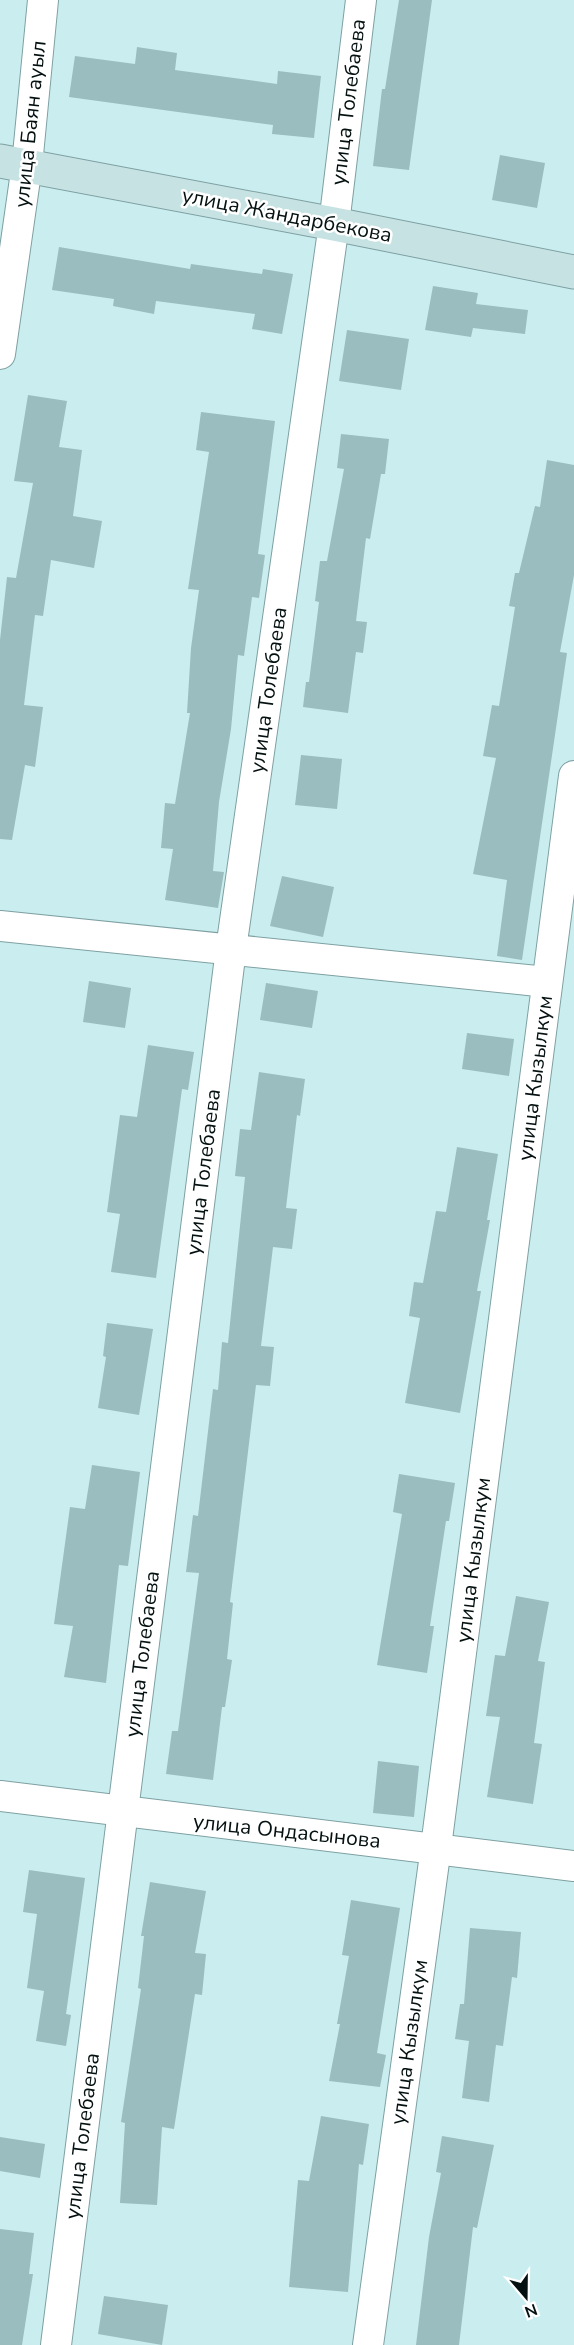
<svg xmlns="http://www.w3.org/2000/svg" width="574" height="2345" viewBox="0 0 574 2345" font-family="'Nunito Sans',sans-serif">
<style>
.building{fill:#9abdbf}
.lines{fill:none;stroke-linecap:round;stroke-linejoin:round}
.street-casing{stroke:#7ea0a2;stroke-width:32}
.secondary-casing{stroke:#7ea0a2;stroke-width:35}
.street{stroke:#fff;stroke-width:30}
.secondary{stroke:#c7e2e3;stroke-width:33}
.labels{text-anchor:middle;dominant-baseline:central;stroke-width:5;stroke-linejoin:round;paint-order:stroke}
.street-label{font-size:21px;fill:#051111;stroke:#fff}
</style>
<rect width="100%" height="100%" fill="#caeef0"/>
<g class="building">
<polygon points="399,0 432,0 409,170 373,166 382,89 385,89"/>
<polygon points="137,47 177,53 175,70 277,84 278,71 321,76 314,138 272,134 273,125 69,97 75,56 135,64"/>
<polygon points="500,155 545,163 537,208 492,200"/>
<polygon points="59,247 190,269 191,264 262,274 263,269 293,274 282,334 252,329 255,314 156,301 154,314 113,306 114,299 52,290"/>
<polygon points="433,286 478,293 476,304 528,310 525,334 473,328 471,337 425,330"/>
<polygon points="347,330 409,339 401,390 339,381"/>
<polygon points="28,395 67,401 59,447 82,450 73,516 102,521 94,568 51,560 43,616 35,615 24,705 43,707 35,767 25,765 12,840 0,839 0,640 7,577 16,578 33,483 14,481"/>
<polygon points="201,412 275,421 258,554 265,555 259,598 252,597 244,656 238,655 231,729 219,802 213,871 224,872 218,908 165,900 173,849 161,848 165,803 175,804 190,713 187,713 191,648 199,590 188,589 209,452 196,450"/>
<polygon points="341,434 389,439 385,474 381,474 370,539 366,538 356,621 367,622 363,653 356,652 348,713 303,707 306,682 309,682 319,602 315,601 320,561 327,561 344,469 337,468"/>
<polygon points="547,460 574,465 574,575 560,652 567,653 522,960 497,956 507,880 473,874 496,758 483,756 492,705 499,706 515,607 509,606 515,573 519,573 535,506 540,507"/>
<polygon points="301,755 342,759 337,809 295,805"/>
<polygon points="282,876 334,887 323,937 270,926"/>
<polygon points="89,981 131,988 125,1028 83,1022"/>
<polygon points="266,983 318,991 312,1028 260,1020"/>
<polygon points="467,1033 514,1039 509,1076 462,1069"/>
<polygon points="148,1045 194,1052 188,1090 182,1089 156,1278 111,1272 120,1214 107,1212 120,1115 137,1117"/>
<polygon points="259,1072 305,1079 300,1116 297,1115 286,1208 297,1209 292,1249 273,1247 261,1346 274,1347 270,1386 256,1385 230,1602 233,1603 227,1659 232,1660 225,1707 222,1707 213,1780 166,1774 172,1731 178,1731 199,1573 186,1572 193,1515 198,1516 213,1389 218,1390 222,1342 228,1343 245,1177 235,1176 240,1129 251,1130"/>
<polygon points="457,1147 498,1154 487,1220 490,1220 477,1291 481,1291 460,1413 405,1403 420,1318 409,1316 414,1282 423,1283 436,1211 446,1212"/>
<polygon points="107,1323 153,1329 139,1415 98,1408 106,1357 103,1356"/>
<polygon points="92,1465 140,1472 128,1566 119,1565 106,1683 64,1677 73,1626 54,1624 70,1507 85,1509"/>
<polygon points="399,1474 455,1483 449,1521 446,1521 430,1626 434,1626 427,1673 377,1665 402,1514 393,1512"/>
<polygon points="516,1596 549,1602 538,1661 545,1662 534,1743 542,1744 533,1804 487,1797 500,1717 486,1716 495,1655 505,1656"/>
<polygon points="378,1761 419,1766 414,1817 373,1813"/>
<polygon points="29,1870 85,1878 66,2014 71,2015 66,2046 36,2041 44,1991 27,1988 37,1914 23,1912"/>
<polygon points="150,1882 206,1891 195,1953 206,1954 202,1995 195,1994 174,2129 162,2127 157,2205 120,2203 125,2123 121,2122 141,1989 138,1988 144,1936 141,1936"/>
<polygon points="351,1900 400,1908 377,2053 386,2055 380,2087 329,2081 340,2024 337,2024 349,1956 342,1955"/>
<polygon points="470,1928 521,1932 517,1978 512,1977 503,2046 496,2045 489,2102 462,2098 469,2041 455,2039 460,2004 464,2004"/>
<polygon points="321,2116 369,2124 363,2165 359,2164 348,2292 289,2287 298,2180 309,2181"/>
<polygon points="442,2136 494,2145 477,2228 473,2227 459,2345 416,2345 429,2237 441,2173 436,2172"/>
<polygon points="0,2137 45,2144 40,2178 0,2171"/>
<polygon points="0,2229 34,2233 29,2274 33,2274 22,2345 0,2345"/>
<polygon points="104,2296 168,2305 162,2345 98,2334"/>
</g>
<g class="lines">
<g class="street-casing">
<g id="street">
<polyline points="0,354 27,165 43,0"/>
<polyline points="0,926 547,982"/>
<polyline points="0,1796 574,1866"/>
<polyline points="56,2345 231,949 334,224 361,0"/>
<polyline points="368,2345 436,1847 574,776"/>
</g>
</g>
<g class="secondary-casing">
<polyline id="secondary" points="0,161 334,224 574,272"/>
</g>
<use href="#street" class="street"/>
<use href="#secondary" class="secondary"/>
</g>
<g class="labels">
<g class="street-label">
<text transform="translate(348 102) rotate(-83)">улица Толебаева</text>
<text transform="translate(30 124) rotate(-84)">улица Баян ауыл</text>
<text transform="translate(287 215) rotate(11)">улица Жандарбекова</text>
<text transform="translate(268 690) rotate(-82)">улица Толебаева</text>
<text transform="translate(535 1078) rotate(-83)">улица Кызылкум</text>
<text transform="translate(203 1172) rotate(-83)">улица Толебаева</text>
<text transform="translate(473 1560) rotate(-83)">улица Кызылкум</text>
<text transform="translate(142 1654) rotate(-83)">улица Толебаева</text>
<text transform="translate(287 1831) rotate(6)">улица Ондасынова</text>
<text transform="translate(409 2042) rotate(-82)">улица Кызылкум</text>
<text transform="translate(82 2136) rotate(-83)">улица Толебаева</text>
</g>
</g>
<g transform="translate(526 2297) rotate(160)" stroke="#ffffff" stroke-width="4.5" paint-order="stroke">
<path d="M0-4.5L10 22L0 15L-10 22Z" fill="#051111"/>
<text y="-9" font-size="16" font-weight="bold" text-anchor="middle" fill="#051111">N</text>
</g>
</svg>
